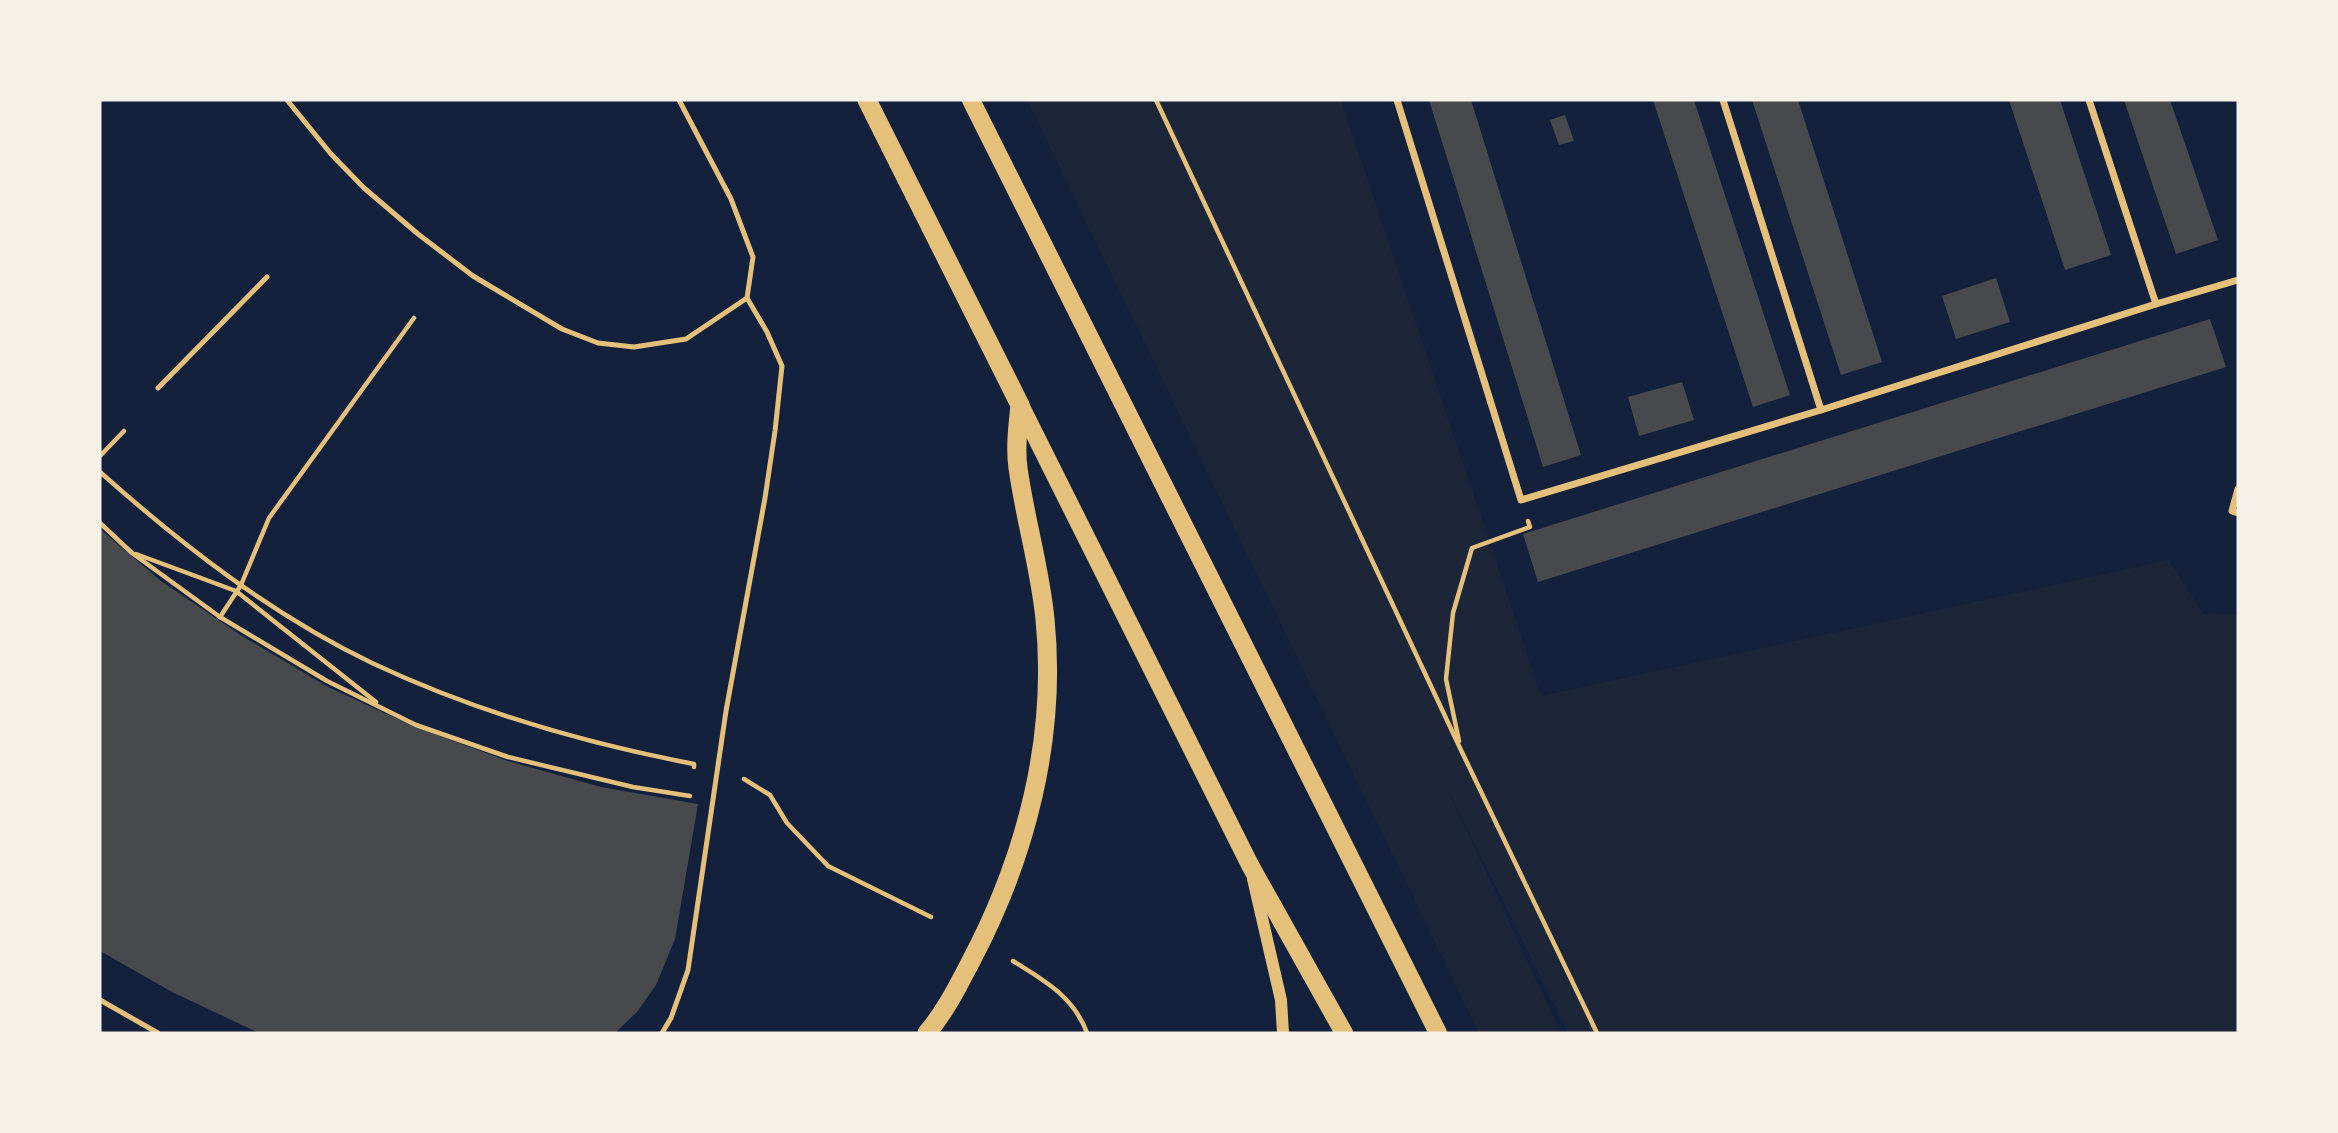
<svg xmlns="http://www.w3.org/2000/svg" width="2338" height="1133" viewBox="0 0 2338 1133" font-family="'Work Sans',sans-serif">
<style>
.green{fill:#1d2539}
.building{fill:#48494c}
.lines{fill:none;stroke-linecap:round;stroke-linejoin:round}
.path{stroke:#e5c07b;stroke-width:4.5}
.service{stroke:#e5c07b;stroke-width:5}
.minor{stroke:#e5c07b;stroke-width:7}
.tertiary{stroke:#e5c07b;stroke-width:12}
.primary{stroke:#e5c07b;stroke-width:18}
.trunk{stroke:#e5c07b;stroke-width:19}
</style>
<rect width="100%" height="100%" fill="#14213d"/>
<polygon class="green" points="1027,100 1341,100 1541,696 2169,560 2203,614 2238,615 2238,1033 1568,1033 1441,776 1561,1033 1479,1033"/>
<g class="building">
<polygon points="1429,100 1471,100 1581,455 1543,467"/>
<polygon points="1653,100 1694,100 1790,395 1753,407"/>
<polygon points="1752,100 1798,100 1882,362 1841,375"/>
<polygon points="2009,100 2060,100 2111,255 2065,270"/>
<polygon points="2124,100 2170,100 2218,240 2176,254"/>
<polygon points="1565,115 1574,141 1559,145 1550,120"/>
<polygon points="1996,278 2010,322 1956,339 1942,296"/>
<polygon points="2210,319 2226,367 1538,582 1523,534"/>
<polygon points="1682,382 1694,420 1639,436 1628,397"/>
<polygon points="100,529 161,581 242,636 328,687 415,727 508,761 601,787 698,804 675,939 656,985 637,1012 615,1033 259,1033 172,992 100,951"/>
</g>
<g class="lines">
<g class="path">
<polyline points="1156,100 1460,748 1597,1033"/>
<polyline points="100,456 124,431"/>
<path d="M100,472C182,545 272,615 372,663C474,711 583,743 694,764V767"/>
<polyline points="100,523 132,553 220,617 327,681 416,725 508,757 633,787 690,796"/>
<polyline points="136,554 236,591 376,702"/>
<polyline points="220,617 241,585 269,518 414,318"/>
<polyline points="1459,741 1446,679 1453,613 1472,548 1530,527 1528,521"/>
<polyline points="744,779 770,795 787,823 828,866 931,917"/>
<path d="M1013,961C1044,980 1074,997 1087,1033"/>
</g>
<g class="service">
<polyline points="287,100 331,154 364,188 418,234 473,276 562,329 598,343 634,347 686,339 747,298 753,257 731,199 679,100"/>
<polyline points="158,388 267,277"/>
<polyline points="100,1000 158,1033"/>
<polyline points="662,1033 671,1018 688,970 726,711 765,498 775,431 782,366 767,332 747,298"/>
</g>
<g class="minor">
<polyline points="1397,100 1521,500 1821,410 2156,304 2238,280"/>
<polyline points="1723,100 1821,410"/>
<polyline points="2089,100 2156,304"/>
<polyline points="2238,489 2232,511 2238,513"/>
</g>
<polyline class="tertiary" points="1253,879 1281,1000 1283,1033"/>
<g class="primary">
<polyline points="971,100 1438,1033"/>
<polyline points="1020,405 1250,865 1344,1033"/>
</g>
<path class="trunk" d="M867,100L1020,405C1018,425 1015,447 1018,468C1025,519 1040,568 1045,619C1057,738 1026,857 971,961C958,986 945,1012 927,1033"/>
</g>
<rect width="2338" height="1133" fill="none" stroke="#f6f1e7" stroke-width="203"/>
</svg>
